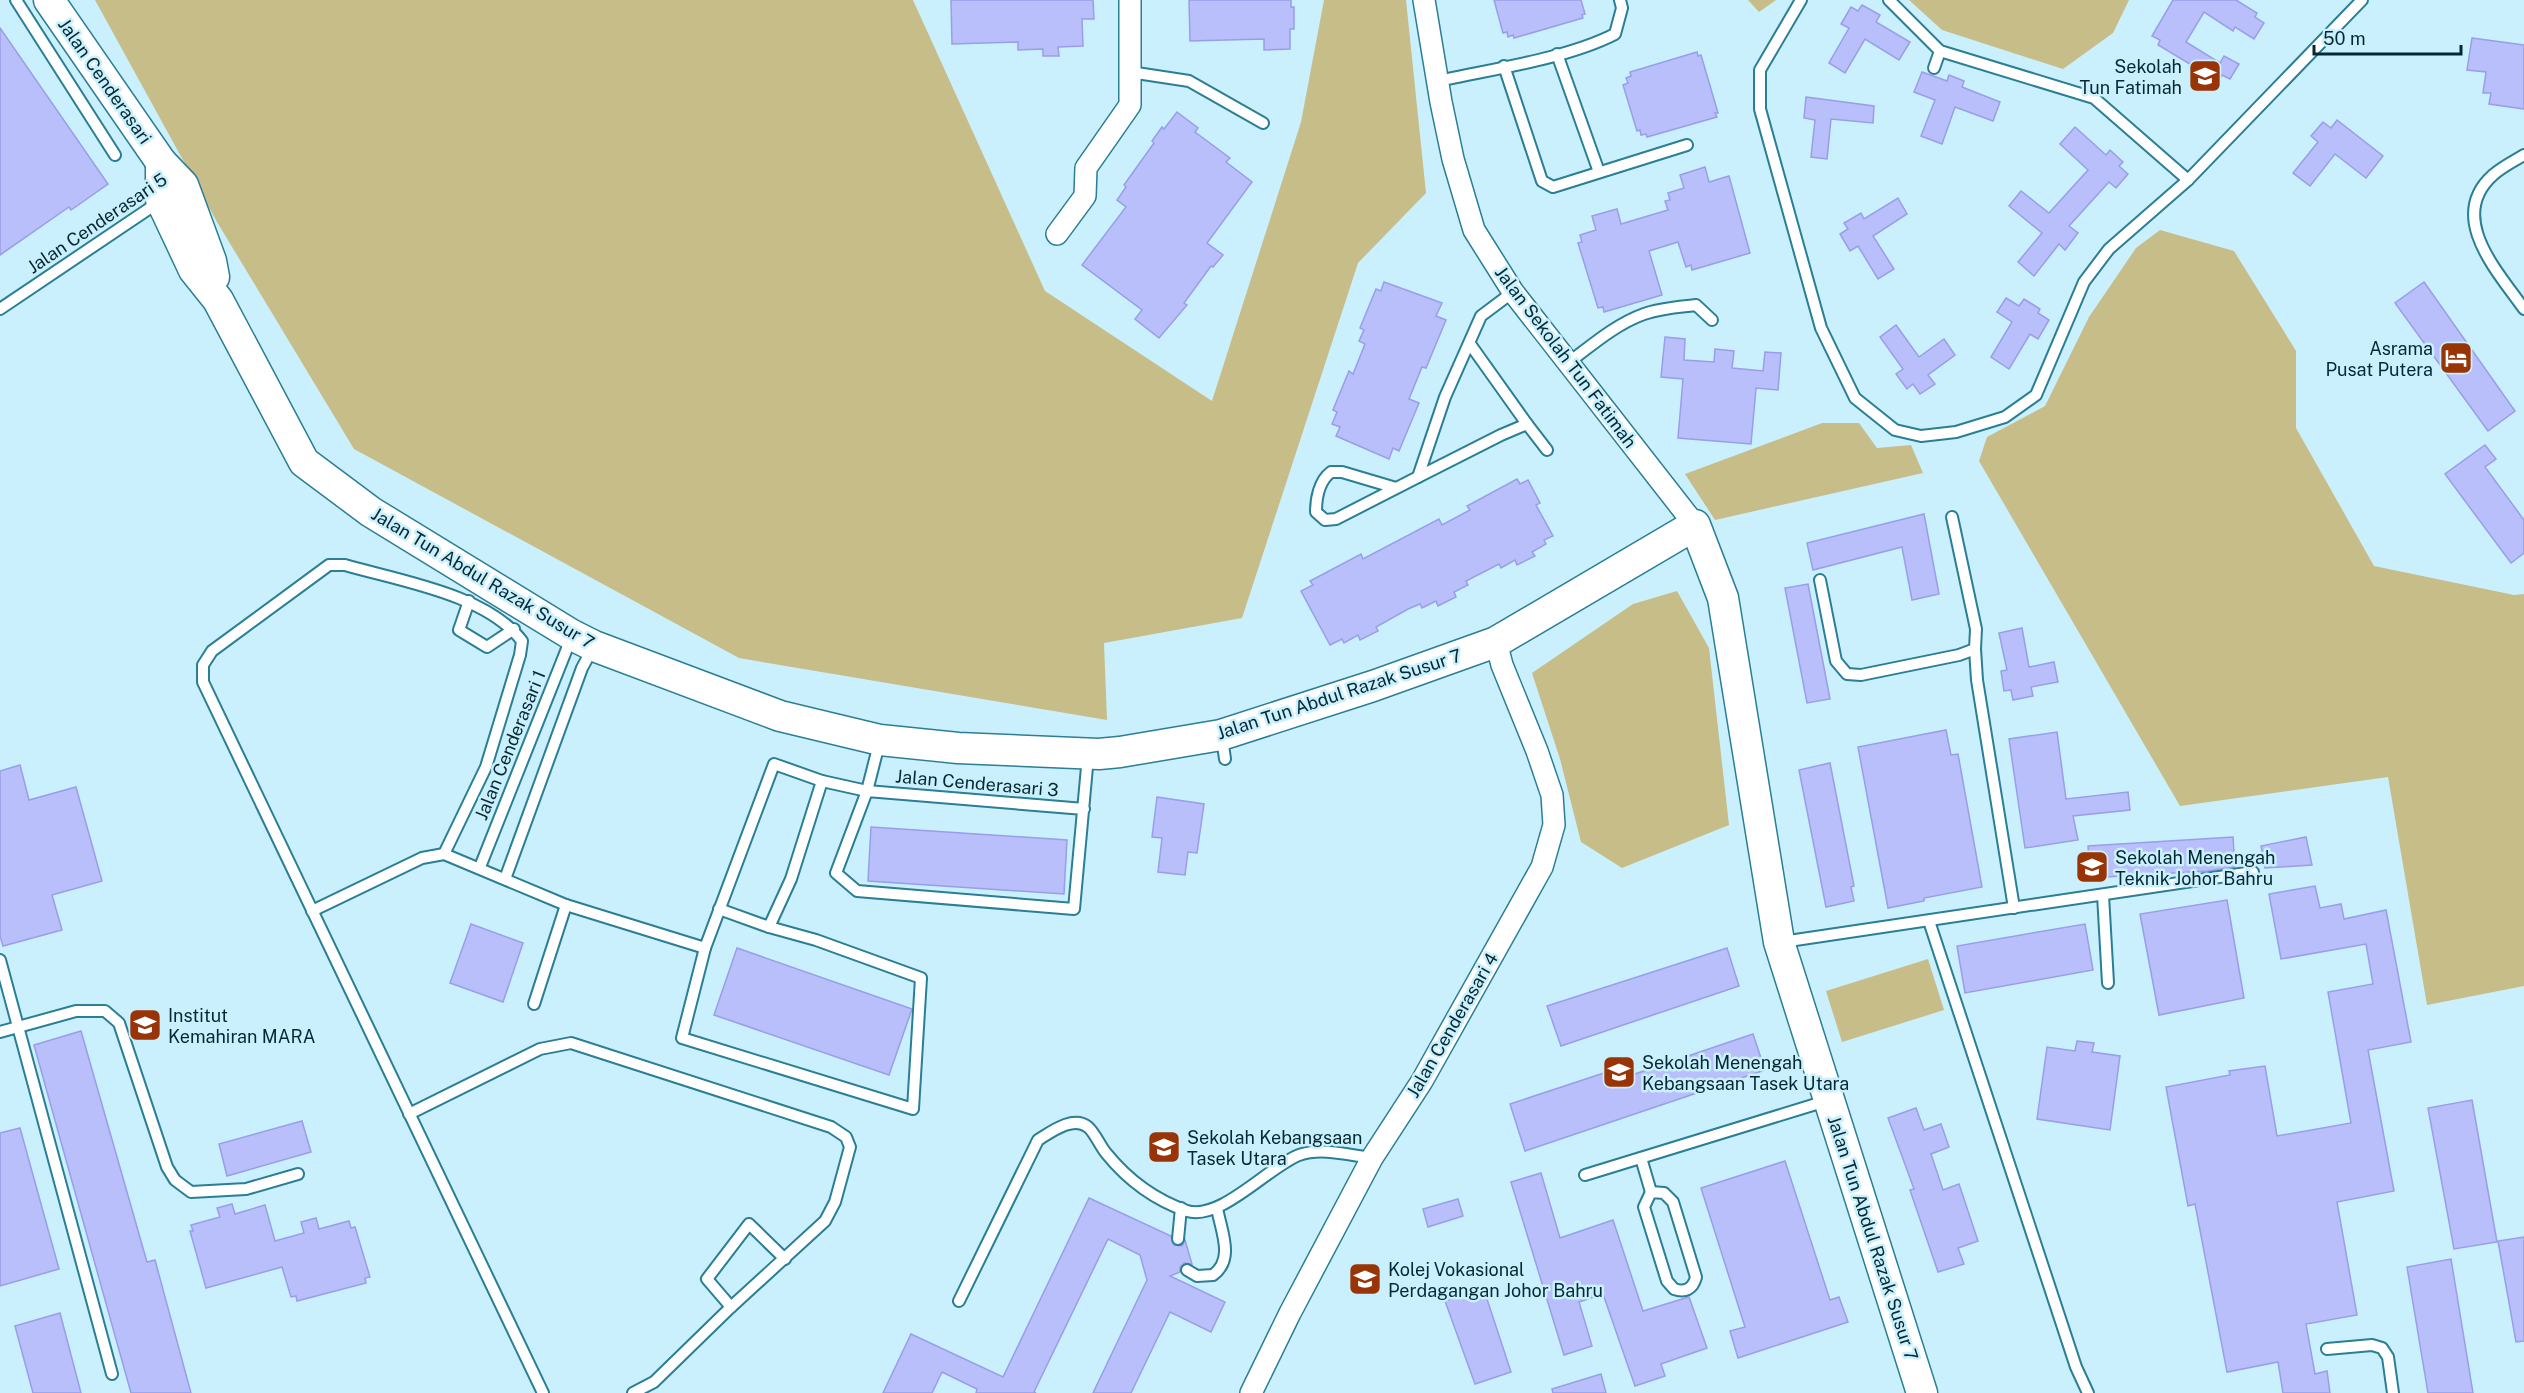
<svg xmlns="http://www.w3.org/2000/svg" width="2524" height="1393" viewBox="0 0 2524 1393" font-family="'Public Sans',sans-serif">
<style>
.green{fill:#c6bd89}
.building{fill:#b9bffa;stroke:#989ee8;stroke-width:1.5}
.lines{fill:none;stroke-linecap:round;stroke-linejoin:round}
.lane-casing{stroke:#2a7e95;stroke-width:14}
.street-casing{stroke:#2a7e95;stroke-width:24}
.secondary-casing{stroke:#2a7e95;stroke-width:33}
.lane{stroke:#fff;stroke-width:10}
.street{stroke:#fff;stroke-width:21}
.secondary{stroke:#fff;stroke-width:30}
.labels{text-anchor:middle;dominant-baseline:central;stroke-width:5;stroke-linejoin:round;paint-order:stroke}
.poi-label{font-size:18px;fill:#052932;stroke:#caf0fd;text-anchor:start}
.street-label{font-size:18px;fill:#052932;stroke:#caf0fd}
</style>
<rect width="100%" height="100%" fill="#caf0fd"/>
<g class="green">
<polygon points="95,0 913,0 1045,291 1212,401 1301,122 1324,0 1406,0 1426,193 1358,263 1242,618 1104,643 1107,720 739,658 354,449 217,222"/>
<polygon points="1748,0 1776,0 1759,12"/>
<polygon points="1909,0 2129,0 2113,33 2063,69 1942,30"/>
<polygon points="2160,230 2234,251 2296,351 2296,428 2374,566 2514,595 2524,594 2524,986 2427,1005 2388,777 2180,806 1979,461 1987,437 2045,406 2089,317 2136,248"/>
<polygon points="1822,423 1859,423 1877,448 1911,445 1923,473 1715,520 1685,474"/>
<polygon points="1677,591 1709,648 1729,825 1622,868 1581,842 1560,759 1532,673 1633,604"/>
<polygon points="1928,959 1944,1010 1842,1042 1826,991"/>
</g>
<g class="building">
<polygon points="951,0 1093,0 1094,19 1082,19 1083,46 1058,47 1059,56 1043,56 1043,49 1018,50 1018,42 952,44"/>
<polygon points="1189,0 1291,0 1291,7 1294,7 1294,29 1290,29 1290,49 1264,50 1264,39 1190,41"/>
<polygon points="1494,0 1581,0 1585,14 1582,15 1583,18 1514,38 1513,35 1508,37 1507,32 1503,33"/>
<polygon points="2173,0 2236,0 2257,13 2255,17 2264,23 2254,39 2235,27 2233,31 2204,12 2186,42 2220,63 2224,56 2239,64 2230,79 2222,75 2218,81 2158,45 2160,40 2152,36"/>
<polygon points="1862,5 1880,15 1876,22 1910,42 1899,60 1865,39 1845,73 1829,63 1849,28 1841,24 1851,7 1858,11"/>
<polygon points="0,28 108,184 71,210 69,207 0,255"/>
<polygon points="2472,38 2524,45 2524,109 2489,104 2491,93 2483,93 2486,72 2467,70"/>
<polygon points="1697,52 1698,56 1701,55 1718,113 1715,113 1717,117 1647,137 1646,134 1641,135 1640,130 1637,131 1623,85 1628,83 1626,78 1631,76 1630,72"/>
<polygon points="1922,72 1947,81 1949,75 1964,81 1962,87 2000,102 1993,121 1955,107 1942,144 1921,136 1935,100 1914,92"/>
<polygon points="1806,97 1874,106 1873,123 1831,119 1827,159 1811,157 1815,120 1804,118"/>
<polygon points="1177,112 1198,128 1195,132 1230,158 1226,162 1252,182 1207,243 1223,255 1213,267 1211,266 1184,303 1187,305 1159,338 1135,319 1142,310 1082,265 1126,207 1117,200 1126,187 1124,185 1154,143 1152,141 1162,127 1164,129"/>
<polygon points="2337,120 2383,156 2366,178 2335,154 2310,186 2293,173 2318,142 2311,136 2323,122 2331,128"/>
<polygon points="2075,127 2106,155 2110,150 2123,162 2119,166 2128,174 2116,188 2109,182 2069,226 2078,233 2065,250 2059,244 2034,276 2018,262 2042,233 2009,206 2021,191 2049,213 2088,170 2060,144"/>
<polygon points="1705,167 1709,182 1729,176 1750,253 1692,270 1691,265 1686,267 1678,242 1649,251 1662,295 1604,312 1603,307 1598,308 1578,243 1582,242 1580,235 1596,230 1592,216 1617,209 1621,224 1668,210 1665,201 1670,200 1668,193 1684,188 1680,175"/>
<polygon points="1898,198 1907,214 1873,236 1894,269 1878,279 1858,246 1850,251 1840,234 1848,229 1844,223 1861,213 1864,219"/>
<polygon points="1384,282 1442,303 1436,316 1446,320 1426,368 1422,367 1409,399 1419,403 1399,451 1393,448 1389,459 1336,436 1340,427 1332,424 1337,412 1333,410 1349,371 1353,374 1365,344 1359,341 1364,330 1360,328 1376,289 1381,291"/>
<polygon points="2424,282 2515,411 2488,431 2395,303"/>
<polygon points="2006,298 2019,306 2024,299 2040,309 2038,313 2049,320 2038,339 2030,334 2009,369 1991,357 2012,322 1997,312"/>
<polygon points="1896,325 1919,357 1944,339 1955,355 1928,375 1935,384 1920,394 1913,384 1907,389 1896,374 1903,369 1880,337"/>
<polygon points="1665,337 1685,339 1684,360 1714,362 1715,349 1734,351 1732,368 1763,371 1765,352 1781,353 1778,390 1756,388 1751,444 1678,438 1683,379 1661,377"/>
<polygon points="2485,445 2496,459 2485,467 2524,520 2524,553 2511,563 2445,474"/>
<polygon points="1517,479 1520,484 1528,480 1540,503 1536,505 1553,536 1544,540 1546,544 1532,552 1535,556 1517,565 1515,560 1501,568 1499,564 1466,581 1468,585 1454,592 1456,597 1438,606 1436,601 1422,608 1420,604 1408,609 1376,627 1378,631 1360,640 1358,635 1344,643 1342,639 1330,645 1301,591 1313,585 1310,581 1361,554 1363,559 1439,519 1442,525 1470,510 1467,506"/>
<polygon points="1924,514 1939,594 1912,600 1902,547 1813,570 1807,543"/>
<polygon points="1808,584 1830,699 1807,703 1785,588"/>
<polygon points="2022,628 2029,667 2054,662 2058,682 2031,687 2033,696 2013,700 2011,690 2004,691 2001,671 2007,670 1999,633"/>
<polygon points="1946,730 1951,755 1958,754 1982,887 1924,898 1924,901 1888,908 1858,747"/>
<polygon points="2057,732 2066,799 2128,792 2130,810 2073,816 2078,840 2025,848 2009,739"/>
<polygon points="1830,763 1854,886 1851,887 1854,901 1826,907 1799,770"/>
<polygon points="20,765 29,800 76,787 102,881 52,895 62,930 3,946 0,936 0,771"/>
<polygon points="1157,797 1204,804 1197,853 1188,852 1185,875 1158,872 1162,838 1152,837"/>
<polygon points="871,827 1067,840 1064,894 868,881"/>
<polygon points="2233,837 2235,867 2208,871 2090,878 2088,846"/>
<polygon points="2306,837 2312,865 2265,868 2261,846"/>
<polygon points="2315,886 2320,908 2341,904 2344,919 2386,910 2411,1042 2368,1050 2394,1191 2337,1202 2357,1315 2306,1324 2315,1374 2327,1371 2330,1393 2283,1393 2278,1362 2227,1372 2195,1204 2188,1206 2166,1087 2230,1075 2229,1071 2265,1066 2277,1136 2351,1123 2328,992 2373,984 2366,944 2281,959 2269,894"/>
<polygon points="2227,900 2244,998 2159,1015 2140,914"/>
<polygon points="471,924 523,943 503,1002 450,983"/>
<polygon points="2085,924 2093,970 1965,993 1957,946"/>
<polygon points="737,948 912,1009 889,1075 714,1015"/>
<polygon points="1727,948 1739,986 1561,1046 1547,1006"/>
<polygon points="81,1031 147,1262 155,1260 191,1393 131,1393 34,1045"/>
<polygon points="1753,1034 1765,1070 1525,1151 1510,1104 1613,1070 1617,1080"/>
<polygon points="2077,1041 2094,1043 2092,1052 2120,1056 2110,1130 2037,1119 2047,1047 2075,1051"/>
<polygon points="2472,1100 2497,1242 2454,1249 2428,1108"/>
<polygon points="1916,1108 1924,1130 1941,1124 1949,1147 1931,1154 1943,1190 1959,1184 1978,1241 1958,1248 1964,1264 1938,1272 1910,1190 1914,1189 1888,1118"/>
<polygon points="302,1121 311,1152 227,1176 219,1144"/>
<polygon points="20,1128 59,1269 0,1286 0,1133"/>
<polygon points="1785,1161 1830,1300 1839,1297 1848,1322 1738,1358 1730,1331 1745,1327 1701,1188"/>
<polygon points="1541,1173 1560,1238 1613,1220 1643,1311 1689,1297 1707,1348 1661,1364 1665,1376 1635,1386 1603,1294 1579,1302 1592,1346 1564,1355 1511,1182"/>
<polygon points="1089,1198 1171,1236 1174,1245 1182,1246 1185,1240 1192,1264 1184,1263 1180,1267 1180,1272 1170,1276 1225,1302 1211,1332 1170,1312 1131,1393 1093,1393 1147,1280 1140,1255 1108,1239 1034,1392 1036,1393 976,1393 977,1389 942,1372 932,1393 883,1393 911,1334 1003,1377"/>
<polygon points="1458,1199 1463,1216 1428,1227 1423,1209"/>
<polygon points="232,1204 235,1214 265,1205 275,1241 304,1233 301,1222 316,1218 319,1229 349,1221 351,1228 355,1227 370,1277 365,1278 366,1283 297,1301 296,1296 291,1297 282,1267 206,1288 190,1231 193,1231 191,1225 220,1217 217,1208"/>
<polygon points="2524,1237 2524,1341 2516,1342 2498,1241"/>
<polygon points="2451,1259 2473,1393 2428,1393 2407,1267"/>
<polygon points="1483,1287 1511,1372 1475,1384 1445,1301"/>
<polygon points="60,1313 81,1393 33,1393 15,1326"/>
<polygon points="1601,1374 1606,1393 1553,1393 1552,1389"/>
</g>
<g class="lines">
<g class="lane-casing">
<g id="lane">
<polyline points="16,0 115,155"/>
<polyline points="1801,0 1760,70 1760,109 1821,328 1855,398 1895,430 1921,436 1956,432 2005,417 2036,395 2084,282 2109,249 2188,180 2362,0"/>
<polyline points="1889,0 1940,51 2094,98 2188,180"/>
<polyline points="1557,54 1599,172"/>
<polyline points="1504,66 1542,181 1553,187 1687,145"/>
<polyline points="1934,68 1940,51"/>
<polyline points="1130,72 1189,81 1263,123"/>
<path d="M1438,81C1492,69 1566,59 1615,34L1622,8L1620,0"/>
<path d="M2524,155C2514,161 2502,167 2493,175C2446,217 2498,272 2524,309"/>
<polyline points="0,309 159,202"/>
<polyline points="1470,344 1527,424"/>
<path d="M1568,363C1592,345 1616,324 1644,314C1660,308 1678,307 1696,305L1712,320"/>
<polyline points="1418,477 1501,435 1527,424 1547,450"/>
<path d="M1396,488L1342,472H1331C1319,481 1316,499 1316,512L1325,520L1336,519L1418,477L1445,397L1481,316L1513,292"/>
<polyline points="1820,580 1836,661 1847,674 1861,675 1959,655 1975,649 1976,629 1952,517"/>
<polyline points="469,601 459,630 487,647 514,629"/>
<polyline points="1975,649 1977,680 2014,908"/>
<polyline points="1222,738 1225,759"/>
<polyline points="1084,809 867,791 836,873 857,891 1074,909 1088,756"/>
<path d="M444,854L486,767L520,655L522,641C486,594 400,581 345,565H329L212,651L203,665V682L543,1393"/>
<polyline points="480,867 572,636"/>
<polyline points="505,879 582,668 594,646"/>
<polyline points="2103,895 2108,983"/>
<polyline points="719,909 769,927 791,879 822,781"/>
<polyline points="312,911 422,858 444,854 566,905 705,948 774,764 822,781 867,791 880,740"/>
<polyline points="1929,921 2076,1367 2088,1393"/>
<polyline points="1782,942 2253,872"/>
<polyline points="705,948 682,1038 913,1109 921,978 816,940 769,927"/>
<polyline points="0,960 112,1374"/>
<polyline points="534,1004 566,905"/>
<polyline points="0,1032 76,1011 105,1011 119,1023 167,1167 175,1180 191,1192 246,1189 298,1174"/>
<polyline points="409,1114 540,1049 571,1043 831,1127 846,1137 850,1147 835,1202 825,1221 731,1307 654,1382 633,1393"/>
<polyline points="1641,1158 1651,1192"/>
<polyline points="1585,1175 1826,1101"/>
<path d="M1651,1192L1664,1193L1673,1202L1696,1277C1693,1289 1685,1293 1674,1289L1667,1281L1644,1207Z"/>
<polyline points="1178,1239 1181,1208"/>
<path d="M1187,1270L1197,1276L1213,1275C1235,1259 1221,1231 1217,1208"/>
<path d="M959,1301L1038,1140C1051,1132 1073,1115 1088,1127C1095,1133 1100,1146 1106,1153C1127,1179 1155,1200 1187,1211C1221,1221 1268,1167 1299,1155C1321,1147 1349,1155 1372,1158"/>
<polyline points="731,1307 707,1279 749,1224 785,1259"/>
<polyline points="2327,1349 2372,1345 2382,1348 2388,1357 2393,1393"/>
</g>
</g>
<g class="street-casing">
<g id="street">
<polyline points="1424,0 1441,102 1453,159 1474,230 1513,292 1695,525"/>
<polyline points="1057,234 1085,196 1086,168 1130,105 1130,0"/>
<polyline points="1251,1393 1290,1313 1372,1158 1422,1081 1542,867 1554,825 1552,795 1537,751 1502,665 1496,642"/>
</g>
</g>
<g class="secondary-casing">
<g id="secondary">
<polyline points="49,0 161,162 183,185 211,261 214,277"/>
<polyline points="161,162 161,200 194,270 218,300 304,462 371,512 572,635 594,646 780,716 880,740 958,748 1099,754 1120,752 1221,735 1373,686 1496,642 1695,525 1723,598 1779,942 1922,1393"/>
</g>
</g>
<use href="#lane" class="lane"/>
<use href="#street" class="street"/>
<use href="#secondary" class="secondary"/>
</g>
<defs>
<g id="school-square" transform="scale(1.725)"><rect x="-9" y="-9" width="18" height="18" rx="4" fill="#993406" stroke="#caf0fd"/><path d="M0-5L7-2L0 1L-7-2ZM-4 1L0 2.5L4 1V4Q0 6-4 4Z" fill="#fff"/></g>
<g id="hotel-square" transform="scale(1.725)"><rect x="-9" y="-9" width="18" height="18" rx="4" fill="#993406" stroke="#caf0fd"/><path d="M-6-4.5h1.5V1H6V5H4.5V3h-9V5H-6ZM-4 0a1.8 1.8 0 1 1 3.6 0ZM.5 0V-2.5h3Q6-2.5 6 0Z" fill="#fff"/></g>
<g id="university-square" transform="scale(1.725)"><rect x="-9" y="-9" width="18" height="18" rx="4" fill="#993406" stroke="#caf0fd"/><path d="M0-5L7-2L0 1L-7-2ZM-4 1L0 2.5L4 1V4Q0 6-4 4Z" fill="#fff"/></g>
</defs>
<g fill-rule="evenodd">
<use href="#school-square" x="2205" y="76"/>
<use href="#hotel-square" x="2456" y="358"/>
<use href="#university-square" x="2092" y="867"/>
<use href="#university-square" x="145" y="1025"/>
<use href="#school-square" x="1619" y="1072"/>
<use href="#school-square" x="1164" y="1147"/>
<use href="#university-square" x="1365" y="1279"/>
</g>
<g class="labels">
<g class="poi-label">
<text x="2182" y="66" text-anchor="end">Sekolah<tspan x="2182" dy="21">Tun Fatimah</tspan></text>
<text x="2433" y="348" text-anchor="end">Asrama<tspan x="2433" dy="21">Pusat Putera</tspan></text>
<text x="2115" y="857">Sekolah Menengah<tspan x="2115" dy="21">Teknik Johor Bahru</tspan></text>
<text x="168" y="1015">Institut<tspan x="168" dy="21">Kemahiran MARA</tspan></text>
<text x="1642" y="1062">Sekolah Menengah<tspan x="1642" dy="21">Kebangsaan Tasek Utara</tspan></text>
<text x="1187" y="1137">Sekolah Kebangsaan<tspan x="1187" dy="21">Tasek Utara</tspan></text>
<text x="1388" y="1269">Kolej Vokasional<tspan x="1388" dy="21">Perdagangan Johor Bahru</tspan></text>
</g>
<g class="street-label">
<text transform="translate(105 81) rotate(55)">Jalan Cenderasari</text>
<text transform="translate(97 223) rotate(-34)">Jalan Cenderasari 5</text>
<text transform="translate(1566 357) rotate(53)">Jalan Sekolah Tun Fatimah</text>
<text transform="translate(483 578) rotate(31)">Jalan Tun Abdul Razak Susur 7</text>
<text transform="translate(1339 694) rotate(-18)">Jalan Tun Abdul Razak Susur 7</text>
<text transform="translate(510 745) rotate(-68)">Jalan Cenderasari 1</text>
<text transform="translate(977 783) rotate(5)">Jalan Cenderasari 3</text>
<text transform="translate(1452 1025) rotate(-60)">Jalan Cenderasari 4</text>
<text transform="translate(1873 1238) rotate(72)">Jalan Tun Abdul Razak Susur 7</text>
</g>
</g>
<path d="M2314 45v9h147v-9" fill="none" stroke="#052932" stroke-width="3"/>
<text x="2323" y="45" font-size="18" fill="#052932" stroke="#caf0fd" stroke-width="4.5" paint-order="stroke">50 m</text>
</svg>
